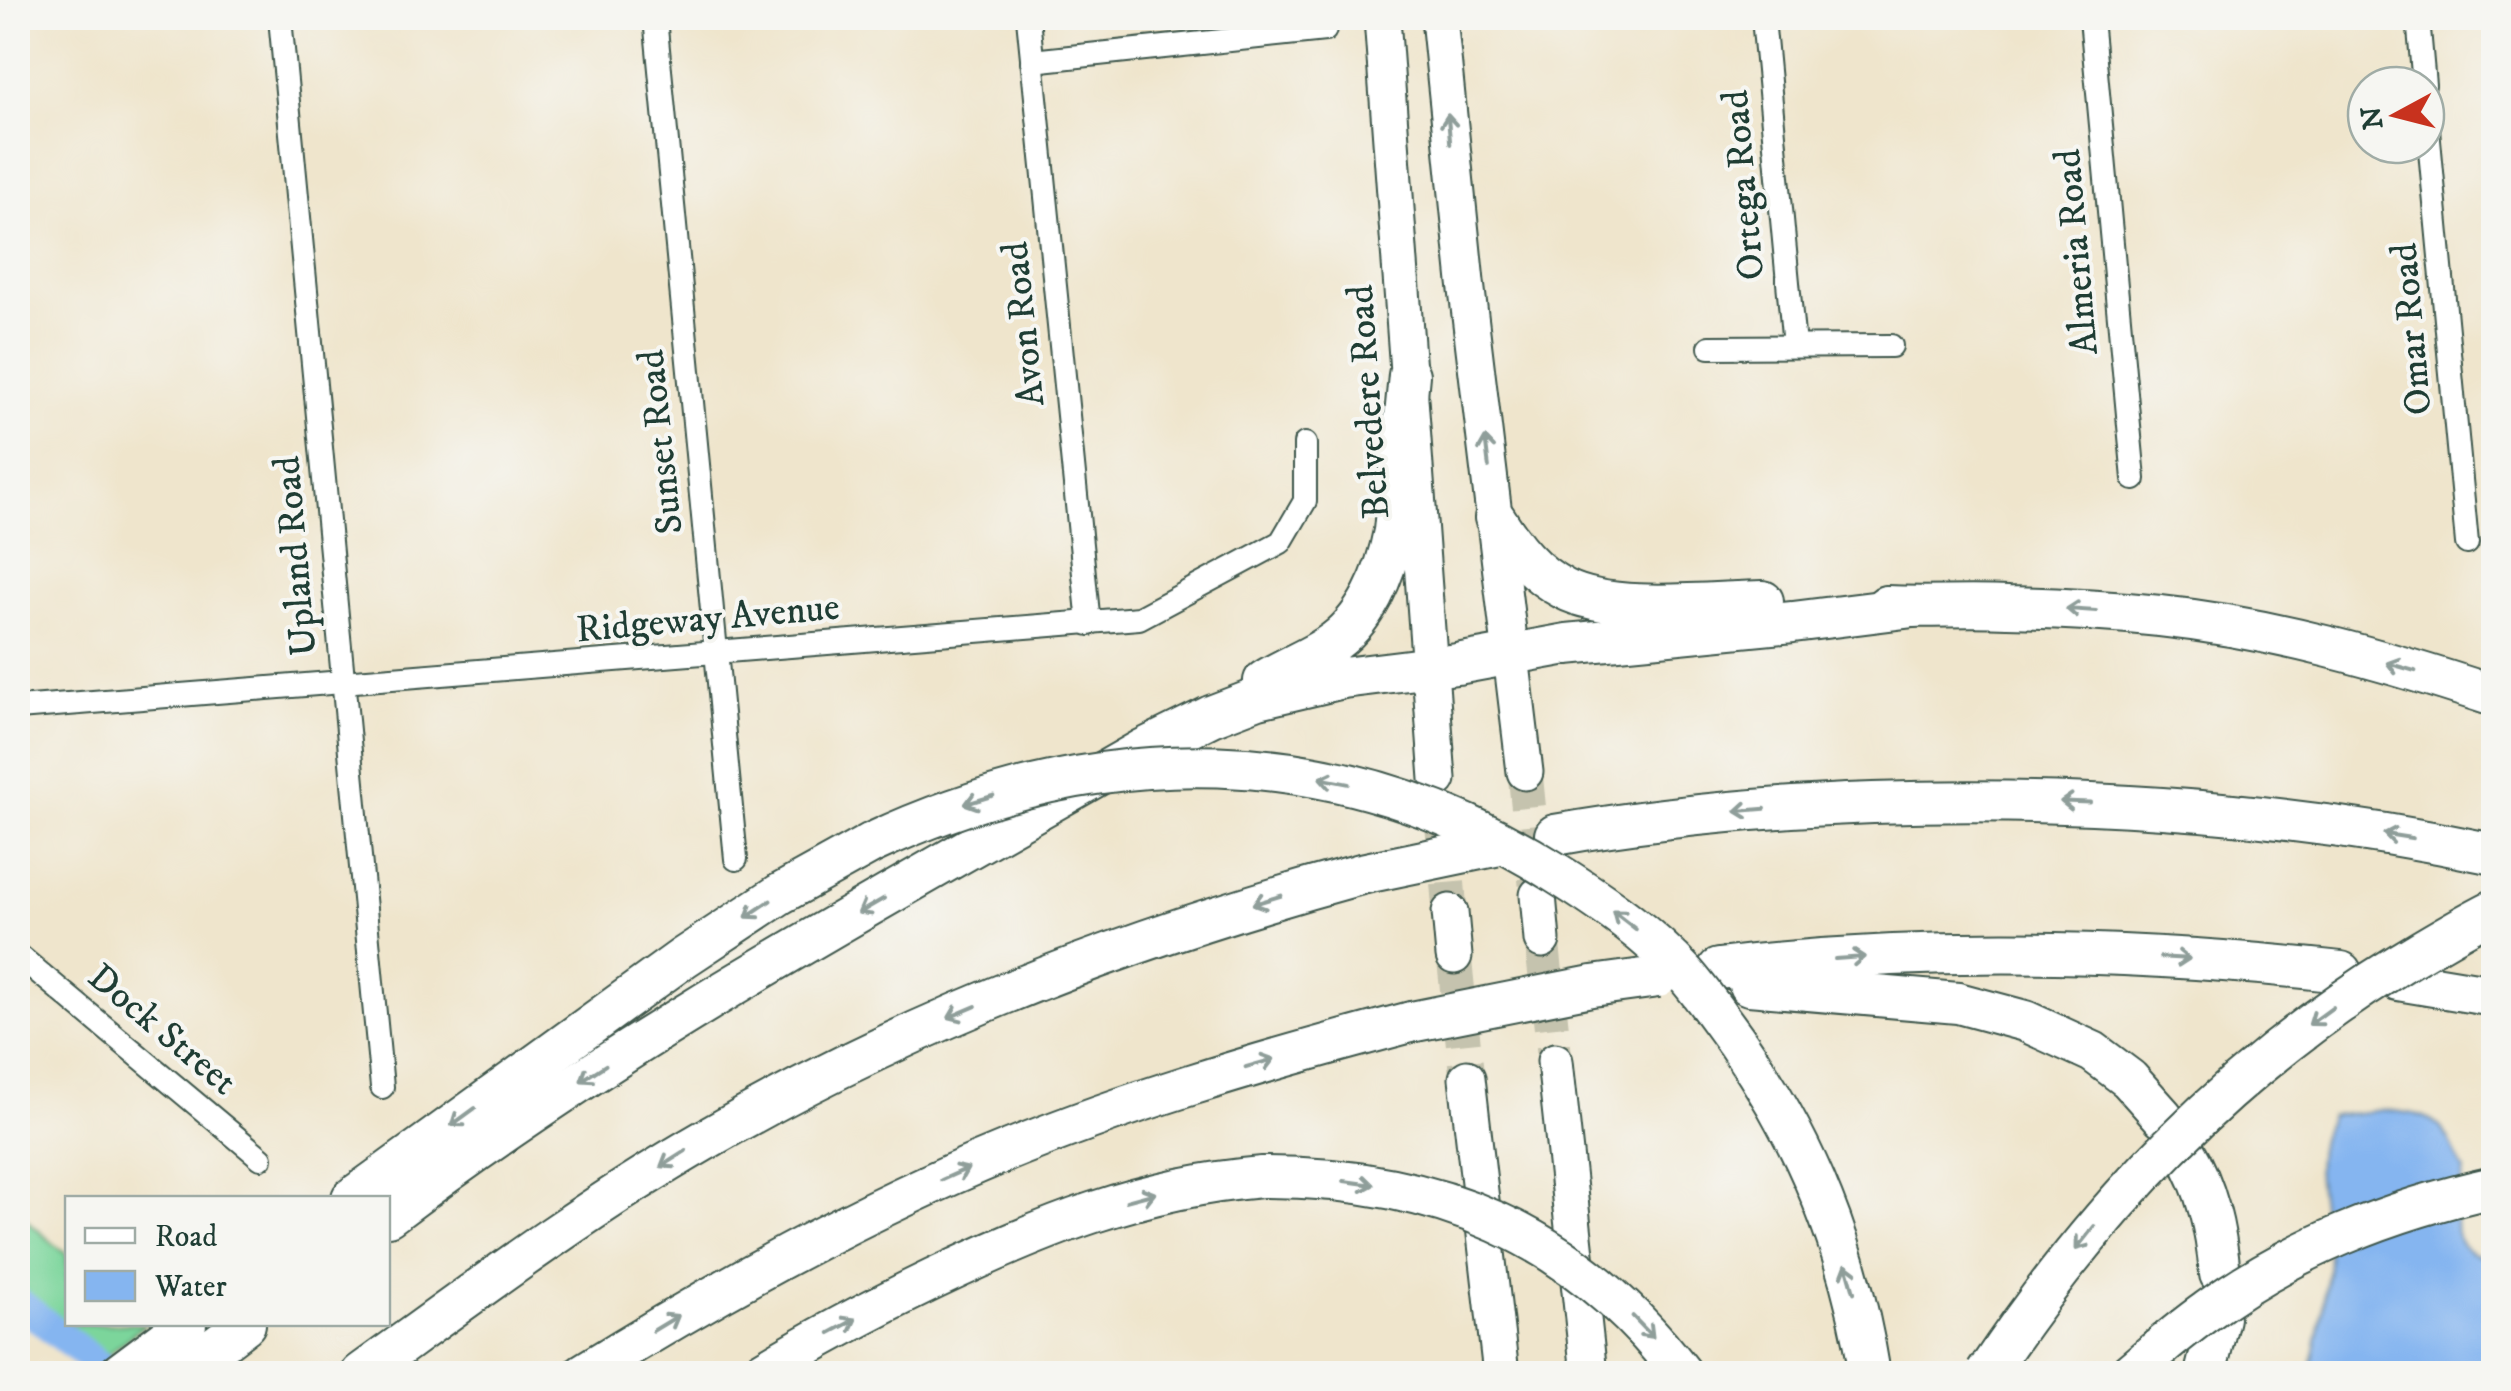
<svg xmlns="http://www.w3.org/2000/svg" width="2511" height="1391" viewBox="0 0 2511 1391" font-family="'IM FELL DW Pica',serif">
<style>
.green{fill:#7bd59b;stroke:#4d8968;stroke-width:2.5}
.water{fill:#85b5f0;stroke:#527992;stroke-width:2.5}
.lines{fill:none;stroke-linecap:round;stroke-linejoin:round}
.canal{stroke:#85b5f0;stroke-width:30}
.primary-tunnel{stroke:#c5c3ae;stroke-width:35;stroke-dasharray:35 18;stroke-linecap:butt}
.street-casing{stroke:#3e564b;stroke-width:26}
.primary-casing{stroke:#3e564b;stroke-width:39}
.highway-casing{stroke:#3e564b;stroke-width:44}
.street{stroke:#fff;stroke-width:22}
.primary{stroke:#fff;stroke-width:35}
.highway{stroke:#fff;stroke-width:40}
.highway-bridge-casing{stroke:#3e564b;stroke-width:44;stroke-linecap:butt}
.highway-bridge{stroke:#fff;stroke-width:40}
.oneway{stroke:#8f9e9a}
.labels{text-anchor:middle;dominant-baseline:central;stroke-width:8;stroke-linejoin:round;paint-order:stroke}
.street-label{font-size:38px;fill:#1f3d34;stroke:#f6f6f2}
</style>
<rect width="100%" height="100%" fill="#f6f6f2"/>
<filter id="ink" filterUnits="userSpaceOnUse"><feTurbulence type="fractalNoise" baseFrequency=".01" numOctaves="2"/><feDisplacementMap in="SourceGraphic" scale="20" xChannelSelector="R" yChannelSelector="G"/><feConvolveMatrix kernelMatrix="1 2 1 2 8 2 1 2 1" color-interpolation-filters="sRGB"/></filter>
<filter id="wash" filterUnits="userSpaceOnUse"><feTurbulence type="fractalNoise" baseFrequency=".0048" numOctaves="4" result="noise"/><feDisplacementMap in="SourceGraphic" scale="40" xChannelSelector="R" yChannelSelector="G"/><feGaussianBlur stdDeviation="2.25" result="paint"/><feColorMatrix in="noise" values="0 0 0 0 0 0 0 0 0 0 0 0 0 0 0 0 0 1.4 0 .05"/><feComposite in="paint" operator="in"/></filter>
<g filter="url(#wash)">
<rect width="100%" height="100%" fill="#efe5cc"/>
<polygon class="green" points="18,1213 67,1255 68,1324 145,1324 101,1360 18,1291"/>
<path class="water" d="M2383,1110C2410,1113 2435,1112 2449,1140C2455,1151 2456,1160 2464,1170C2458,1208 2437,1253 2493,1258V1373L2309,1374C2317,1345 2322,1319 2325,1290C2327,1280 2329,1270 2329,1260C2326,1209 2304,1165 2330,1116Z"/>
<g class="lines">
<polyline class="canal" points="18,1302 110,1374"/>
</g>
</g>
<g filter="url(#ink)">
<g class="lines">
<g class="primary-tunnel">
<polyline points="1525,772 1536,884"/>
<polyline points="1443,830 1450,912"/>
<polyline points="1542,940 1555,1061"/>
<polyline points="1454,956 1467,1078"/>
</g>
<g class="street-casing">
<g id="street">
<polyline points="280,18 382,1087"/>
<polyline points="655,18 736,859"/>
<polyline points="1028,18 1089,624"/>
<polyline points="1763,18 1794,346"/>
<polyline points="2091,18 2134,479"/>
<polyline points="2418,18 2424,85"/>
<polyline points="1032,61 1325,30"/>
<polyline points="2426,108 2467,543"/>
<polyline points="1710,347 1891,346"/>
<polyline points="18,708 1139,618 1281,542 1305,501 1305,444"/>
<polyline points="18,955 261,1158"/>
</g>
</g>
<g class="primary-casing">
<g id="primary">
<polyline points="1382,18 1438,779"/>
<polyline points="1439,18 1466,282 1525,772"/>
<polyline points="1538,895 1542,940"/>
<polyline points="1450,912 1454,956"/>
<polyline points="1555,1061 1589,1374"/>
<polyline points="1467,1078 1501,1374"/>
</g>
</g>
<g class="highway-casing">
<g id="highway">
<path d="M1495,518C1513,547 1533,573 1564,589C1612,614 1709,602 1763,601"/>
<path d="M1886,606C1926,608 1967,605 2008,607C2059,608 2110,611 2160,616C2274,628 2385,660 2494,696"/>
<path d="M1264,681C1284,668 1307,660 1328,646C1366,622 1386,574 1394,531L1409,375"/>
<path d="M1555,835C1660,816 1766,807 1873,803C2081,796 2289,811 2494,854"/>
<path d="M1718,969C1924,944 2135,949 2341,972"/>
<polyline points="2398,980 2494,996"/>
<polyline points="1749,985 1958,1003 2025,1021 2093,1052 2129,1079 2163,1117"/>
<path d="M2184,1150C2207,1188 2216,1230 2220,1274"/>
<polyline points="352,1198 683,958 780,894 872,843"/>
<path d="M388,1216C624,1037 886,897 1142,750L1211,716L1258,698L1343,678L1457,664L1567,644L1793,622L1913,607"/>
<polyline points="119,1374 186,1324"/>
<polyline points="179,1374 245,1324"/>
<path d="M361,1374C473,1293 585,1209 705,1140C910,1021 1133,936 1361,874"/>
<path d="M583,1374C710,1295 840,1222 978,1163C1118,1103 1264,1061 1411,1022"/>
<path d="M758,1374C815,1339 874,1308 934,1279C1043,1227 1141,1187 1262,1177"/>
<polyline points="2205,1374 2219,1318"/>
</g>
</g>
<use href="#street" class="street"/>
<use href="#primary" class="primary"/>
<use href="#highway" class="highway"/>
<g class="highway-bridge-casing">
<g id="highway-bridge">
<path d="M872,843C1101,736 1339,736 1556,873C1602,902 1649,934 1686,975C1704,996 1720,1019 1736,1041C1808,1144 1850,1250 1870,1374"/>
<polyline points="1361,874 1495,846"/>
<polyline points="1411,1022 1592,986 1658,977"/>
<path d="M1262,1177C1436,1176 1574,1233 1682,1374"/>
<path d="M1986,1374C2097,1207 2229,1069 2401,963C2431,945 2462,926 2494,910"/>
<path d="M2129,1374C2155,1352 2180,1330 2207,1311C2290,1249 2393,1209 2494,1187"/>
</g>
</g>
<use href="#highway-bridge" class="highway-bridge"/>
</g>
<defs><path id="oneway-shaft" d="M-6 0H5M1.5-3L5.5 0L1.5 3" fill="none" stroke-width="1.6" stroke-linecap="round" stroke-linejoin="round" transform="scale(2.5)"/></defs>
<g class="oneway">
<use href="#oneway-shaft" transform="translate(1449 129) rotate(-95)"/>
<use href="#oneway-shaft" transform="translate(1487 452) rotate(-97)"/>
<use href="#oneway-shaft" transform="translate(2081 610) rotate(-176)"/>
<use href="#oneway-shaft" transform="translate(2401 667) rotate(-164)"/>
<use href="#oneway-shaft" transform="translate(1334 781) rotate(-169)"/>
<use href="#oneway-shaft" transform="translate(979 800) rotate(163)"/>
<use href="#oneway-shaft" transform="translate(2075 802) rotate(-178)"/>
<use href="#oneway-shaft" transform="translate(1750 810) rotate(175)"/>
<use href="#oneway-shaft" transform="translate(2398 836) rotate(-171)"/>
<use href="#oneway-shaft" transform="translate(1267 900) rotate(163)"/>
<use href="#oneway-shaft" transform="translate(871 906) rotate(150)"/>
<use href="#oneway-shaft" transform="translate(758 909) rotate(146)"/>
<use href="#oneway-shaft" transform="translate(1624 920) rotate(-142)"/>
<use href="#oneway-shaft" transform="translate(1850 958) rotate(-4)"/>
<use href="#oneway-shaft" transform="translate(2175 958) rotate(3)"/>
<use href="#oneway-shaft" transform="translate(962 1012) rotate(157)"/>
<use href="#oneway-shaft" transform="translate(2321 1016) rotate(144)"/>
<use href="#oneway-shaft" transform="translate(1260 1063) rotate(-16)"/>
<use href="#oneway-shaft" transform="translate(593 1073) rotate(147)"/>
<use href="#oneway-shaft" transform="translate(463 1117) rotate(144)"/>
<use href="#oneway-shaft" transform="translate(673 1159) rotate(148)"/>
<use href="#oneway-shaft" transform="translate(955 1174) rotate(-24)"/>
<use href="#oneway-shaft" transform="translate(1359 1183) rotate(8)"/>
<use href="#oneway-shaft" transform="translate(1141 1197) rotate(-15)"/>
<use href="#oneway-shaft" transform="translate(2085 1238) rotate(128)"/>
<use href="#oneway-shaft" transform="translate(1850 1278) rotate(-106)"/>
<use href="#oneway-shaft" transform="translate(666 1323) rotate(-31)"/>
<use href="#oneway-shaft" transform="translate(843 1326) rotate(-28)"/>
<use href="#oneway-shaft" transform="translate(1643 1327) rotate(46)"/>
</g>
</g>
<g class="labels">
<g class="street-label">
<text transform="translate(1744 185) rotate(-95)">Ortega Road</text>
<text transform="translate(2077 252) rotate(-95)">Almeria Road</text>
<text transform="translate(1024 324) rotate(-96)">Avon Road</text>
<text transform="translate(2412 329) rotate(-95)">Omar Road</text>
<text transform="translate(1369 402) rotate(-94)">Belvedere Road</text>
<text transform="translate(661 442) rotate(-96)">Sunset Road</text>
<text transform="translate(296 556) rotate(-95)">Upland Road</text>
<text transform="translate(708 619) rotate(-5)">Ridgeway Avenue</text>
<text transform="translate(162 1030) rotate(40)">Dock Street</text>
</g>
</g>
<rect width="2511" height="1391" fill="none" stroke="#f6f6f2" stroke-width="60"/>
<rect x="65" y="1196" width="325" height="130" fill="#f6f6f2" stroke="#a0aca6" stroke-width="2.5"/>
<rect x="85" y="1228" width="50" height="15" fill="#ffffff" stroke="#a0aca6" stroke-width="2.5"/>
<text x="155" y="1246" font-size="30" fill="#1f3d34">Road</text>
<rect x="85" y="1271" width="50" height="30" fill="#85b5f0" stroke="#a0aca6" stroke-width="2.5"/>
<text x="155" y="1296" font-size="30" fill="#1f3d34">Water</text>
<g transform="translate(2396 115) rotate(263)"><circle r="48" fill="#f6f6f2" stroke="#a0aca6" stroke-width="2.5"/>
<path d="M0-8L18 38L0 25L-18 38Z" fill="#c8321e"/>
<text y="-15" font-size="28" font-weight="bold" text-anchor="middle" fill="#1f3d34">N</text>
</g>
</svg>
